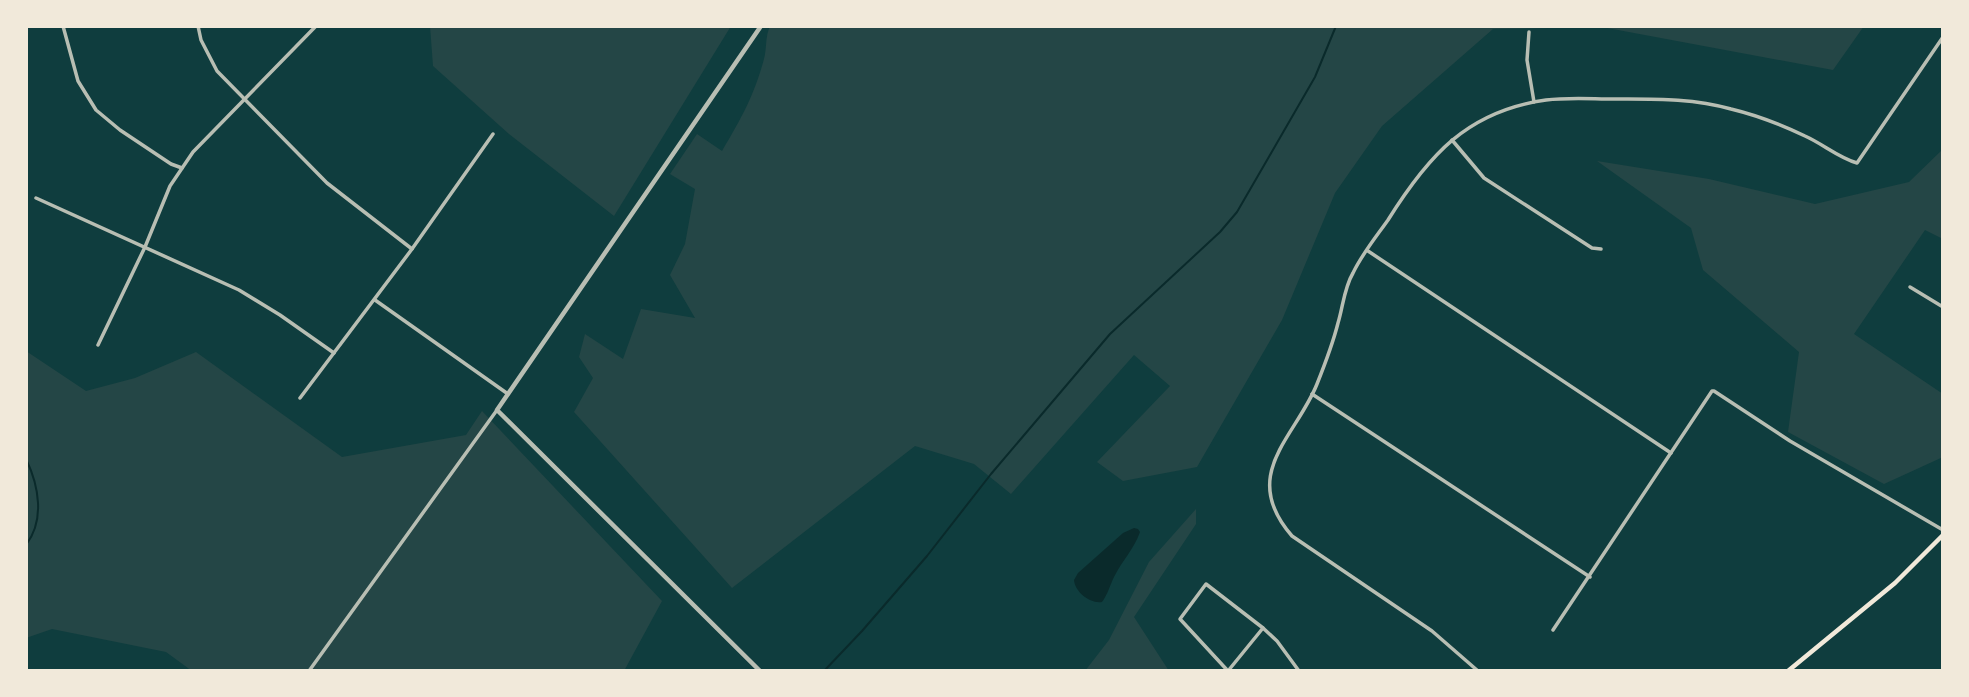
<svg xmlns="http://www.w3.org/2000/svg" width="1969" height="697" viewBox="0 0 1969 697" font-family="Lato,sans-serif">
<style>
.green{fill:#244646}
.water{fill:#0a2a2b}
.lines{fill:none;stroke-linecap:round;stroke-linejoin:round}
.stream{stroke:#0a2a2b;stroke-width:2}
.minor{stroke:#b8beb3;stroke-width:3.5}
.tertiary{stroke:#b8beb3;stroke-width:4.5}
.secondary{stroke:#f1e9da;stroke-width:4.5}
</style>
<rect width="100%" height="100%" fill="#0f3d3e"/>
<g class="green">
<polygon points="430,26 731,26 614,216 509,134 433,66"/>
<path d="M770,26H1864L1833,70L1602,27L1493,29L1382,126L1335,193L1282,320L1197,467L1123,481L1097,462L1170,386L1134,355L1011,494L974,464L915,446L732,588L574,412L593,378L579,357L585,334L623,359L641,309L695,318L670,275L685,244L695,189L670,174L697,134L722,151C741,119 754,96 764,59C767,48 765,37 770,26Z"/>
<polygon points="1943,149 1943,239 1925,230 1854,334 1943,394 1943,457 1884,484 1788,432 1799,352 1703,270 1691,228 1597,161 1709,179 1815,204 1909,182"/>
<polygon points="26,351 86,391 135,378 196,352 342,457 466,435 482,411 662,601 624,671 192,671 166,652 52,629 26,638"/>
<polygon points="1196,509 1196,524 1134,617 1169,671 1085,671 1109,640 1149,562"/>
</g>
<path class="water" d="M1134,528L1138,529L1140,532C1134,549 1122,561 1114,577C1110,585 1108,594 1102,602C1090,604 1075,592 1074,580L1078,573L1123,533Z"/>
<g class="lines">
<g class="stream">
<path d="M26,459C39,486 45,520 26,545"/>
<polyline points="824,671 862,631 927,556 991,474 1110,334 1220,232 1237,212 1315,77 1336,26"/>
</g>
<g class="minor">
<polyline points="63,26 78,81 96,110 120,130 171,164 182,168"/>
<polyline points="198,26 201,40 217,71 327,183 412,249"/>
<polyline points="1529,32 1527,60 1534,102"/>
<polyline points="1452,140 1484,178 1592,248 1601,249"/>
<polyline points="36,198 239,290 280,315 334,353"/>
<polyline points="1368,251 1671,453"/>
<polyline points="1910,287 1943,307"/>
<polyline points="375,300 508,394"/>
<polyline points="98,345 145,247 170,186 193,152 316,26"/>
<polyline points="1312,394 1590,577"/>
<polyline points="300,398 412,249 493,134"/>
<polyline points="1263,628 1277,641 1299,671"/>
<polyline points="1553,630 1712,391 1714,391 1790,441 1943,530"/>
<polyline points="309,671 497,410"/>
<polyline points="1228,671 1180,619 1206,584 1263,628 1228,671"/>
<path d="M1478,671L1432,631L1292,536C1238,474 1296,437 1317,384C1325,364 1333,343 1338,323C1343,307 1344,288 1353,273C1362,254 1376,237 1388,220C1428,156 1467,111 1546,100C1569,97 1592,99 1615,99C1654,99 1693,98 1731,109C1756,115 1782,125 1805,136C1823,144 1839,158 1857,163L1943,37"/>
</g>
<polyline class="tertiary" points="760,671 497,410 761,26"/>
<polyline class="secondary" points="1788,671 1895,583 1943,535"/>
</g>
<rect width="1969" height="697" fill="none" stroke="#f1e9da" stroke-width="56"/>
</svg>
